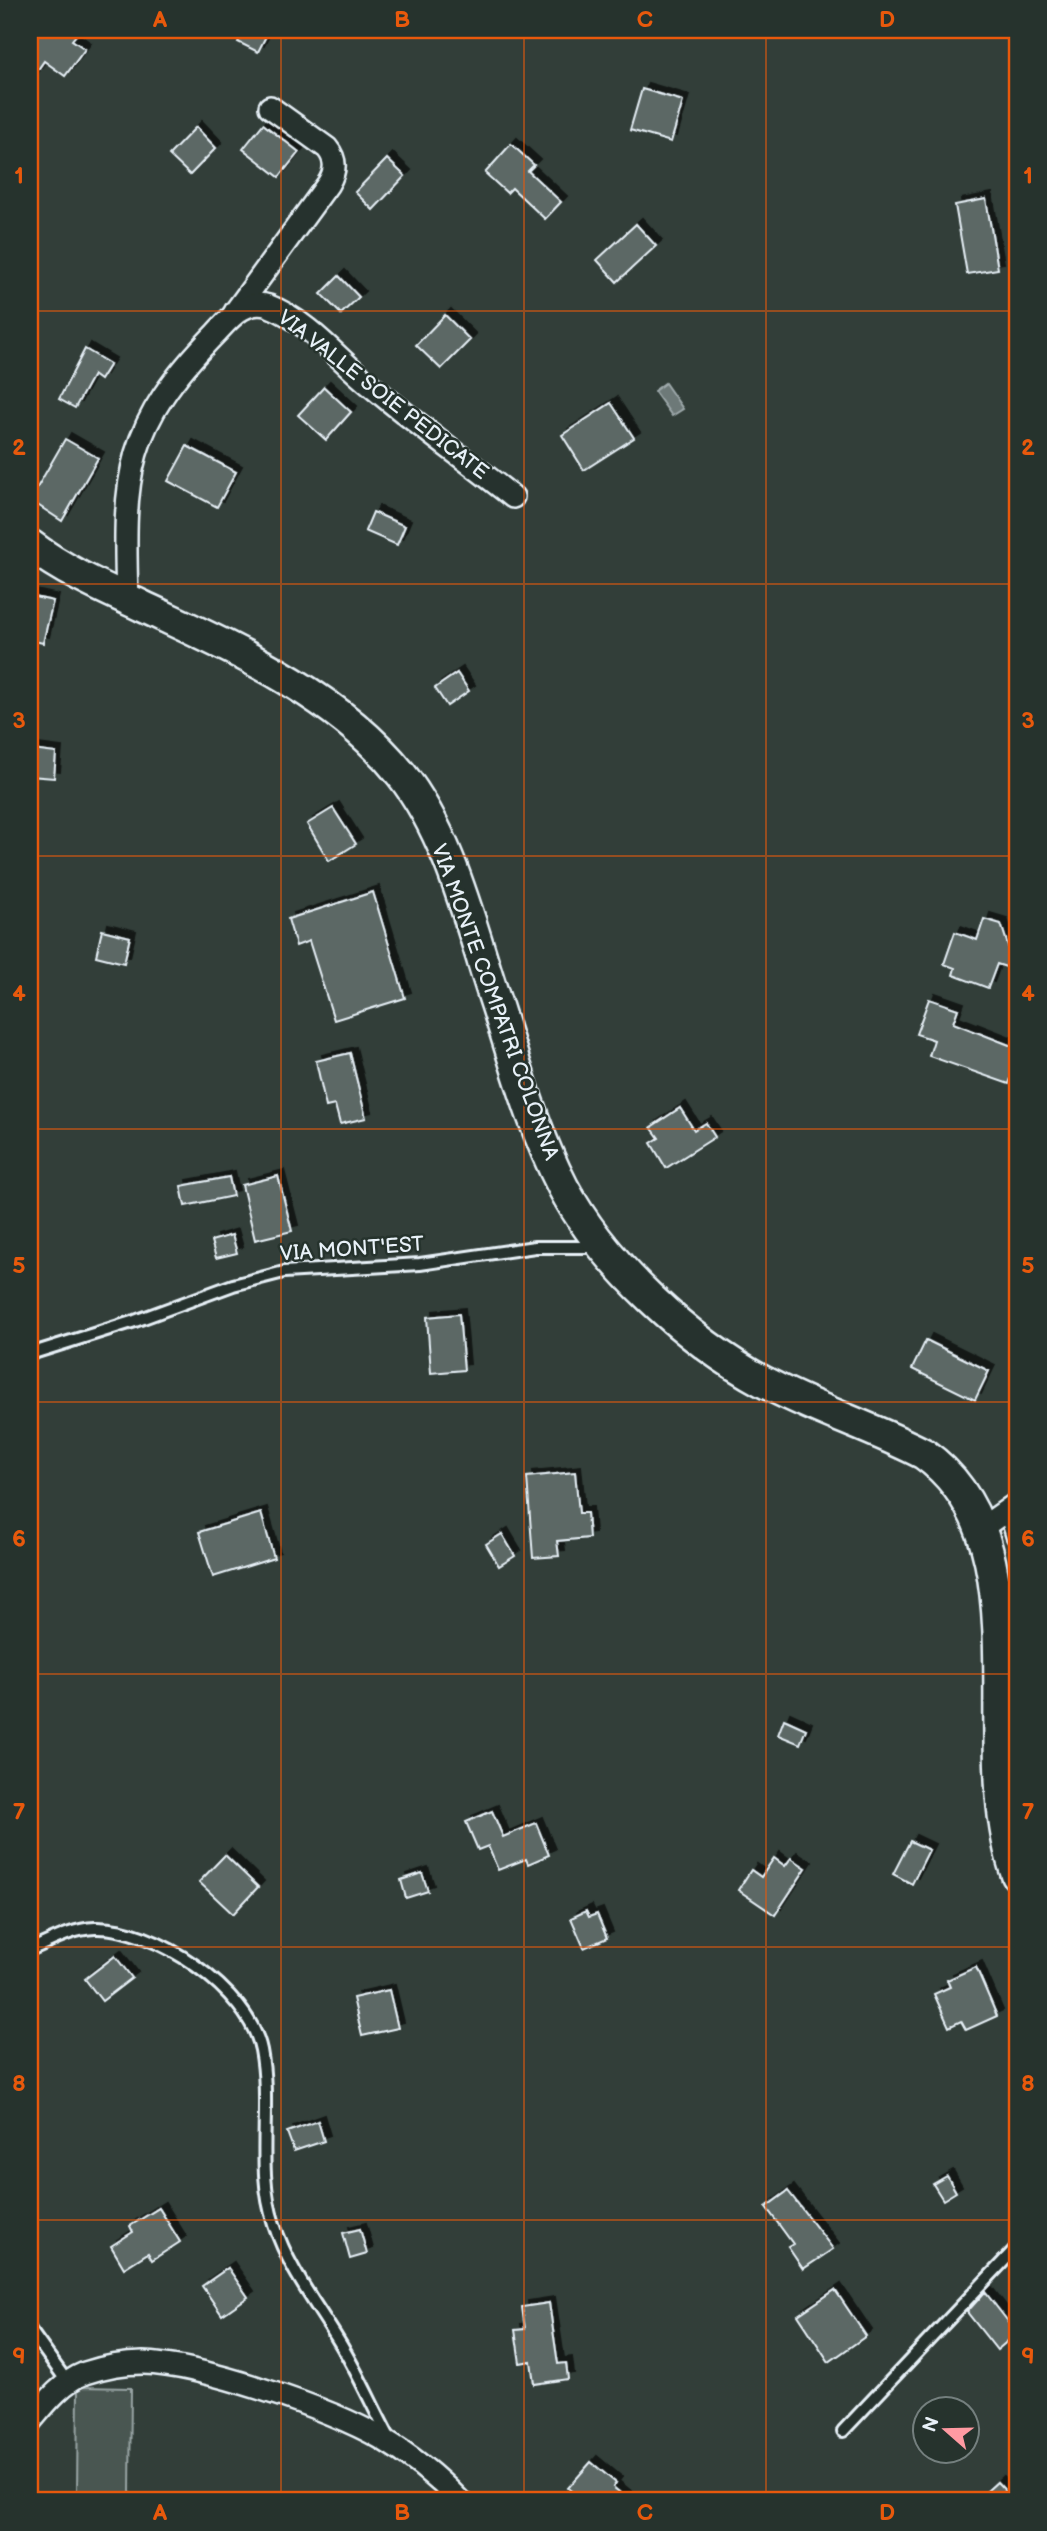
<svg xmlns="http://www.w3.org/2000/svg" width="1047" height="2531" viewBox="0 0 1047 2531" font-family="'Balsamiq Sans',sans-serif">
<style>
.green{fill:#495651;stroke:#98a4a4;stroke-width:2}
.water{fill:#6d7978;stroke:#9ea9ab;stroke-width:2}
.building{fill:#5c6865;stroke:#e8f1f8;stroke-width:2;filter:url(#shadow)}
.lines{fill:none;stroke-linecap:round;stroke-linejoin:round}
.lane-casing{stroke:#e8f1f8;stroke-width:16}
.street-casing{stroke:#e8f1f8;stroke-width:26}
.secondary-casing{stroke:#e8f1f8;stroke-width:35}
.lane{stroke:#26332d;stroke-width:10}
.street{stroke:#26332d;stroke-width:21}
.secondary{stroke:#26332d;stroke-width:30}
.grid{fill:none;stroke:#e8590c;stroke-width:2;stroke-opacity:0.55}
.labels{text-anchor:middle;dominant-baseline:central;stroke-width:5;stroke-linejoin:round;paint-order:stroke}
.street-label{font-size:21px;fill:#e8f1f8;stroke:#26332d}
.neatline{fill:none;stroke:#e8590c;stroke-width:2.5}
.grid-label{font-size:23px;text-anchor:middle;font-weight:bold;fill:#e8590c}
</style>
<defs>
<filter id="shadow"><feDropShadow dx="6" dy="-6" stdDeviation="0" flood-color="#0009"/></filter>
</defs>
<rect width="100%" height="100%" fill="#323e39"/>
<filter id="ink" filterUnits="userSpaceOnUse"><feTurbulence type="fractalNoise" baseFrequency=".0143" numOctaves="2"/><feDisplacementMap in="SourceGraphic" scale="14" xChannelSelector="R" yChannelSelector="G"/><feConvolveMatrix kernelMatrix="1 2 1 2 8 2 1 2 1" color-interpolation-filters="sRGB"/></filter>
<g filter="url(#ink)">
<polygon class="green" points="78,2387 131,2388 130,2495 77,2495"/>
<polygon class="water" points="665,383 683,409 672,416 654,391"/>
<g class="building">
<polygon points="41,30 80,30 72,40 85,49 65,76 44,61 30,81 30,44"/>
<polygon points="244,30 269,30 258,52 238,42"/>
<polygon points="642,89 683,101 671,142 630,130"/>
<polygon points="263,124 299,152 279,177 243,149"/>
<polygon points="196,127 216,148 190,175 169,155"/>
<polygon points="511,144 534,165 528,171 561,202 545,219 512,188 507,193 485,173"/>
<polygon points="387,159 405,176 373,210 355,192"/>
<polygon points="986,199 998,269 967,274 955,205"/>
<polygon points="636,224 656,246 617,282 597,260"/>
<polygon points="339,276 359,297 341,314 321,294"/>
<polygon points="445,315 470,340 441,369 416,345"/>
<polygon points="85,349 110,364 100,380 93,375 75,408 59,399"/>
<polygon points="324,387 351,412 326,440 298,415"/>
<polygon points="611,403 634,438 584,470 562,435"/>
<polygon points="65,439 98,458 62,521 30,500"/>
<polygon points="187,446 236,472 217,507 168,481"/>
<polygon points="373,512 405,526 397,545 365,531"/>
<polygon points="30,596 53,601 43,643 30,640"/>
<polygon points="457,673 469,691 447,706 435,688"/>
<polygon points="32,750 56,753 54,778 30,776"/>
<polygon points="333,808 356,844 329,861 307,824"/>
<polygon points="373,892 405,998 334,1020 309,941 296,946 288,919"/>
<polygon points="984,919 1001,924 1011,955 1006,967 997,964 988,988 953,975 955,968 944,964 955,932 977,940"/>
<polygon points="102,930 130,937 124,963 96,956"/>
<polygon points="929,999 958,1009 953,1023 1017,1048 1017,1060 1009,1084 929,1056 934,1040 916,1034"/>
<polygon points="350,1053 366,1118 340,1124 335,1105 326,1107 316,1061"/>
<polygon points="680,1108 694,1130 706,1123 715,1137 666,1168 651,1143 659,1138 651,1127"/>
<polygon points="278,1176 292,1231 255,1240 242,1185"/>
<polygon points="229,1177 233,1196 185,1206 181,1186"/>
<polygon points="232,1235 237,1253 216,1258 211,1241"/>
<polygon points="459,1314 464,1370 431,1373 427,1317"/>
<polygon points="926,1340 989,1371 975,1400 912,1369"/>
<polygon points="575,1472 579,1513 587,1513 589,1538 557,1541 559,1556 533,1558 527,1477"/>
<polygon points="261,1513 274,1558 213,1577 199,1532"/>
<polygon points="502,1534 515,1556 499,1566 486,1544"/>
<polygon points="784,1719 806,1729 800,1744 778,1735"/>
<polygon points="492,1811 503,1837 536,1823 549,1855 528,1864 526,1859 498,1870 488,1846 478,1850 466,1822"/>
<polygon points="910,1841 929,1850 912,1884 893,1874"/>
<polygon points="225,1855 258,1887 233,1914 199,1882"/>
<polygon points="774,1858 785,1866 791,1858 806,1868 775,1915 738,1890 751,1870 761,1877"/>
<polygon points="422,1873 428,1891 406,1898 401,1880"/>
<polygon points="586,1911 589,1917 597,1914 607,1938 584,1948 571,1918"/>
<polygon points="115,1956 132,1978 102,2001 85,1979"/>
<polygon points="976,1967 997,2016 966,2030 961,2021 949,2027 934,1994 950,1987 947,1980"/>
<polygon points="389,1990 398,2028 362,2036 353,1998"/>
<polygon points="318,2121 324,2141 294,2151 287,2132"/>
<polygon points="947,2176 956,2192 943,2200 933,2184"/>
<polygon points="788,2191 833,2249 803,2269 788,2247 793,2244 766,2207"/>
<polygon points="159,2208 180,2242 152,2260 148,2253 124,2268 111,2246 133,2232 130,2226"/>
<polygon points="360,2229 367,2254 350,2259 343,2233"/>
<polygon points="228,2268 248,2297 222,2315 202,2286"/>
<polygon points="835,2290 866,2336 829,2362 798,2315"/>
<polygon points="985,2292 1017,2333 997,2350 967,2312"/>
<polygon points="549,2303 558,2364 566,2363 568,2379 534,2384 531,2361 520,2363 515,2330 525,2329 522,2307"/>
<polygon points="591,2462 616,2483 613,2487 630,2501 582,2501 568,2488"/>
<polygon points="997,2482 1015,2501 976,2501"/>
</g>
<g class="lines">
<g class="lane-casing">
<g id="lane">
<polyline points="30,1354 135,1321 233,1285 284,1272 420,1264 535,1247 599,1247"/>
<path d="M30,1950C51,1941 71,1929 95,1928C154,1926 249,1990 261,2050C272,2108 255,2168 274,2224C288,2268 315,2302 338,2340C358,2372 372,2406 390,2439"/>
<polyline points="30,2330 68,2383"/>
<polyline points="843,2431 1017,2247"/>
</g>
</g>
<g class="street-casing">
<g id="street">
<path d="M235,312L328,184C336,171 337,160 327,148L270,107"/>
<path d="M127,599C123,473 125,426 216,333C230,318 246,298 269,306C307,320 339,360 370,385C416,424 465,459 513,497"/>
<polyline points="1009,1509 1017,1535"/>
<polyline points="986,1525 1017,1503"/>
<path d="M30,2422C45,2404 62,2382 85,2373C103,2367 124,2363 143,2363C199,2364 332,2409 381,2438C410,2455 437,2477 460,2501"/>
</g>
</g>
<g class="secondary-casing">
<path id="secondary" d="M30,545C64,571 103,588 142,606C233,649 336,693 401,774C451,837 471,928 496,1003C516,1065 533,1129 563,1187C603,1263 689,1342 764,1382C816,1410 872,1427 924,1454C1047,1541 970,1745 1017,1875"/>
</g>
<use href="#lane" class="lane"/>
<use href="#street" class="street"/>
<use href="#secondary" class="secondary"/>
</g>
</g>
<path class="grid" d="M281,30V2501M524,30V2501M766,30V2501M30,311H1017M30,584H1017M30,856H1017M30,1129H1017M30,1402H1017M30,1674H1017M30,1947H1017M30,2220H1017"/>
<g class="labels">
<g class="street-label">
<text transform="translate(383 395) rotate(38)">VIA VALLE SOIE PEDICATE</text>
<text transform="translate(495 1002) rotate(70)">VIA MONTE COMPATRI COLONNA</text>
<text transform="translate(352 1249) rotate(-4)">VIA MONT'EST</text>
</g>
</g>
<rect width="1047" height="2531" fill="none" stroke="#26332d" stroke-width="77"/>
<g transform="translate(946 2430) rotate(290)"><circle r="33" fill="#26332d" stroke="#747f7e" stroke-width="2"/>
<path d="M0-5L12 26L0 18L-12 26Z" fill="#ff9aa2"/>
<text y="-10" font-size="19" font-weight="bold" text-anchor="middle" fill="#e8f1f8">N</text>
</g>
<rect x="38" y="38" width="971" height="2454" class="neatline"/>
<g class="grid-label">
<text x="160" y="27">A</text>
<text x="402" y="27">B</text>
<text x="645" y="27">C</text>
<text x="887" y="27">D</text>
<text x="19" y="183">1</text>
<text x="1028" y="183">1</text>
<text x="19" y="455">2</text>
<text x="1028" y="455">2</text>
<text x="19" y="728">3</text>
<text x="1028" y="728">3</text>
<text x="19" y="1001">4</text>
<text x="1028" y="1001">4</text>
<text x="19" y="1273">5</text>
<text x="1028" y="1273">5</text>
<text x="19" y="1546">6</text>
<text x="1028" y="1546">6</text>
<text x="19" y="1819">7</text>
<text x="1028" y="1819">7</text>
<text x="19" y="2091">8</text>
<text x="1028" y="2091">8</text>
<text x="19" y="2364">9</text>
<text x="1028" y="2364">9</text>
<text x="160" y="2520">A</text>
<text x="402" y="2520">B</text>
<text x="645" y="2520">C</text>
<text x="887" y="2520">D</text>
</g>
</svg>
